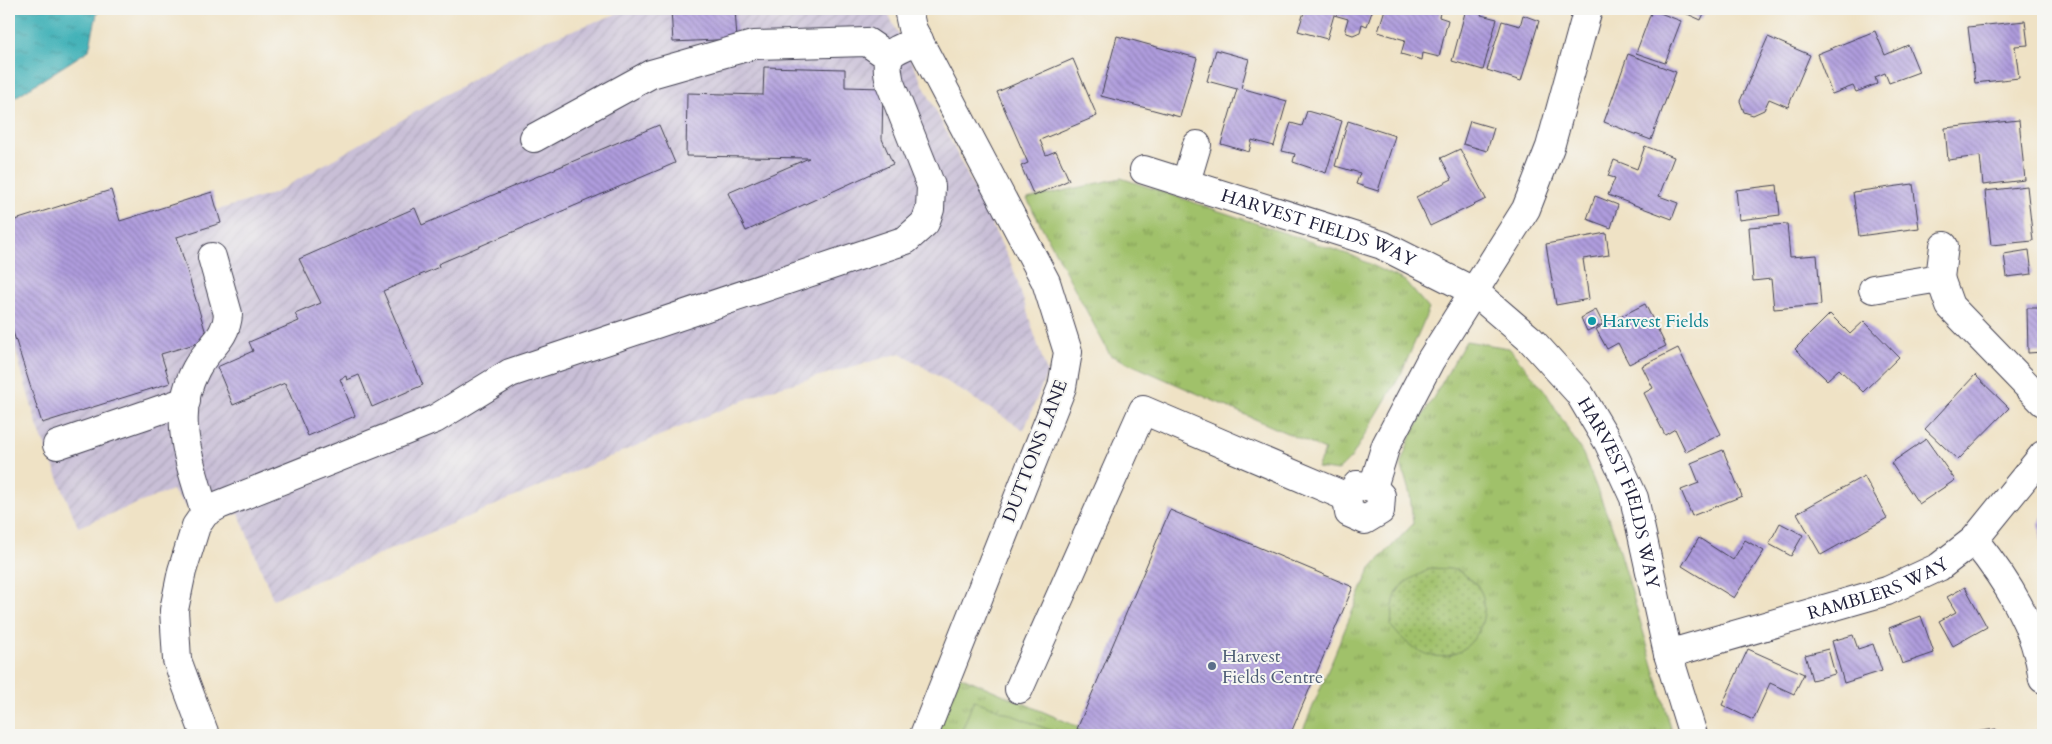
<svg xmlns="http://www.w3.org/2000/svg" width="2052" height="744" viewBox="0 0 2052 744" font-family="Cardo,serif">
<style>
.industrial{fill:url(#industrial-furrows)}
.grass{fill:url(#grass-tufts);stroke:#617252}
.garden{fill:url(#garden-dots);stroke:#617252}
.pitch{fill:#a0c16a;stroke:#617252}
.water{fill:url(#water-ripples);stroke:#326a79}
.building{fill:url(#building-back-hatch)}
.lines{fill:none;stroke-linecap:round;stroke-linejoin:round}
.minor-casing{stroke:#413f50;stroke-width:30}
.minor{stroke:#fff;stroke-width:28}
.culture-dot{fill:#0f9aa8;stroke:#f6f6f2;stroke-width:2}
.service-dot{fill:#5c6f8a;stroke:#f6f6f2;stroke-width:2}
.labels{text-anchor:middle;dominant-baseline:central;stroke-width:4;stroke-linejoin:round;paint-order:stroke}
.street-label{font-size:18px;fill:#22223b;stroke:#f6f6f2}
.culture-label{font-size:18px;fill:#0d838f;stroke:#f6f6f2;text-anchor:start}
.service-label{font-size:18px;fill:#4e5e75;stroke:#f6f6f2;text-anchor:start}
</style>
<defs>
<pattern id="industrial-furrows" width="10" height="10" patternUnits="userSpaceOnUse" patternTransform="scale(1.25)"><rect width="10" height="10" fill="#c9bfd7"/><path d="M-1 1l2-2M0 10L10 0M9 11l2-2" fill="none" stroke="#aca4b9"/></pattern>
<pattern id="grass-tufts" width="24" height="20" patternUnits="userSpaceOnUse" patternTransform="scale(1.25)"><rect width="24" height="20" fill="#a0c16a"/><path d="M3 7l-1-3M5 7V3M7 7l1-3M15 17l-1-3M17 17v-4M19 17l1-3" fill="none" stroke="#829c58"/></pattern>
<pattern id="garden-dots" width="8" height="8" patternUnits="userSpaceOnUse" patternTransform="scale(1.25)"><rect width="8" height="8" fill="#a0c16a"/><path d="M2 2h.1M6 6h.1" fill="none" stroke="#829c58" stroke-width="1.8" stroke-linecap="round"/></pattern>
<pattern id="water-ripples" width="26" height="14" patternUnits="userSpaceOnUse" patternTransform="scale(1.25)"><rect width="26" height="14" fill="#41b1b7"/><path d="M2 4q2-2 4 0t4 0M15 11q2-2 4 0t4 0" fill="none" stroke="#369096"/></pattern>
<pattern id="building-back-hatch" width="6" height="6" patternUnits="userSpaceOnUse" patternTransform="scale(1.25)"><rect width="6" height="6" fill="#af9cdd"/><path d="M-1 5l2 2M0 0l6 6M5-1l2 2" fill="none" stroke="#8e7fb4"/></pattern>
</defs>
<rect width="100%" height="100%" fill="#f6f6f2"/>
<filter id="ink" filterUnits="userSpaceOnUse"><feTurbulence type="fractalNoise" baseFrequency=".02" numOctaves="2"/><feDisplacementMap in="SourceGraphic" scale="10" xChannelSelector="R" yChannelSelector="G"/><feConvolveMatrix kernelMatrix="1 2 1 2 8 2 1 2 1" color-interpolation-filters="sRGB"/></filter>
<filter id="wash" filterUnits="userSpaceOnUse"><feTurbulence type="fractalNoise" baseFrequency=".0096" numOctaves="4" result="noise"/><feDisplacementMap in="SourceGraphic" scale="20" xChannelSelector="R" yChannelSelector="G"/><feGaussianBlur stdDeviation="1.12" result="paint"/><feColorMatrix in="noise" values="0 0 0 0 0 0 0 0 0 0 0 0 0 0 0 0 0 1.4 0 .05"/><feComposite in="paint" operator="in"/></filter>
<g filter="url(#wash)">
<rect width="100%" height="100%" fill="#efe2c5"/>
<polygon class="industrial" points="630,9 886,9 1013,268 1047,373 1024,430 901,353 766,391 273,599 239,514 198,520 172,490 78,527 38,428 9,328 9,222 111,190 120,221 212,192 217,210 273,194 530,46"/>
<g class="grass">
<polygon points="1121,178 1353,256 1405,281 1429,309 1401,374 1351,458 1338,471 1317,468 1325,450 1110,355 1027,199"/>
<polygon points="1466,341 1509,348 1545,391 1583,454 1616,537 1673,735 1301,735 1370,569 1413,524 1410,495 1401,463 1410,438"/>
<polygon points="960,676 1097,735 935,735"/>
</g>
<path class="garden" d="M1432,568C1440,569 1448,568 1455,570C1460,571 1465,575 1469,578C1513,607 1454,706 1391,626C1394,585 1397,586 1432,568Z"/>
<polygon class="pitch" points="974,700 1062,735 960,735"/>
<polygon class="water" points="9,9 98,9 89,50 9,101"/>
<g id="blocks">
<g class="building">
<polygon points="671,9 735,9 737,39 673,42"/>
<polygon points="1305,9 1373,9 1367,26 1362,24 1360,32 1353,35 1347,33 1345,29 1348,19 1334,15 1327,39 1298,31"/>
<polygon points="1385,9 1441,9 1439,17 1448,20 1439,57 1423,53 1422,60 1401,54 1405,40 1378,32"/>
<polygon points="1466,9 1483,9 1481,15 1497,19 1483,70 1452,61"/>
<polygon points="1676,9 1706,9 1701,20"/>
<polygon points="1652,10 1681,21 1665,63 1636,53"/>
<polygon points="1523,15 1539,21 1521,81 1487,70 1502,21 1520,26"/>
<polygon points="2025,21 2028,45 2015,46 2019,78 1975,83 1968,27"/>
<polygon points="1875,31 1885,55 1908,45 1919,72 1889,83 1885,73 1875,77 1877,84 1856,92 1853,86 1832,94 1817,54"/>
<polygon points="1117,36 1197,58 1180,117 1101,96"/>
<polygon points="1768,37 1810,55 1788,107 1769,99 1764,110 1753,115 1744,112 1740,101"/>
<polygon points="1216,50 1249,59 1241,88 1287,101 1274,146 1252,140 1249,152 1221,144 1237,89 1207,81"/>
<polygon points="1628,54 1676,72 1651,140 1604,122"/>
<polygon points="1073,59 1097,116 1040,140 1046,155 1056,151 1069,180 1034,196 1021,166 1028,163 997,92"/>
<polygon points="764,67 845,69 845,87 883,88 882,139 893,164 746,231 728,193 809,158 686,156 687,93 763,95"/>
<polygon points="1307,111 1342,121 1326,173 1293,162 1295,154 1282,151 1291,123 1302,126"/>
<polygon points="2019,120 2025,180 1983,185 1980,156 1948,160 1945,128"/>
<polygon points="1348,121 1395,136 1378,191 1356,184 1360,173 1335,166"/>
<polygon points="1470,121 1494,128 1487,151 1463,144"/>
<polygon points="659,125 675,163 438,264 439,267 383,291 423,385 372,407 359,375 347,380 346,376 340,379 355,416 308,436 285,383 233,405 217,367 253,351 249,342 299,321 295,314 321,303 299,259 415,208 422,225"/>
<polygon points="1645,146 1674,157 1659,196 1678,203 1672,219 1608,195 1615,178 1608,176 1614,160 1637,169"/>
<polygon points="1460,149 1486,199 1430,226 1416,197 1452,179 1441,158"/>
<polygon points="1913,184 1919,228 1859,236 1853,192"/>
<polygon points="1777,185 1780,215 1739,220 1736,190"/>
<polygon points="2027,186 2033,241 1991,245 1985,191"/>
<polygon points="111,190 120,221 212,192 221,223 177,237 208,340 161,354 170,383 42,423 9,319 9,222"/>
<polygon points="1595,196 1618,205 1611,228 1587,219"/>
<polygon points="1787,224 1790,257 1817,255 1821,305 1774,309 1771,279 1753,281 1749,227"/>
<polygon points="1606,233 1609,255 1583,259 1589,299 1556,305 1546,244"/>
<polygon points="2029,250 2032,274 2007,277 2004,254"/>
<polygon points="1645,304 1666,346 1629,364 1618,343 1607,349 1596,329"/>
<polygon points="2027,308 2043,308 2043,352 2028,353"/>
<polygon points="1596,310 1603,324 1587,331 1581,318"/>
<polygon points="1830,314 1850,334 1864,321 1899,357 1863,392 1839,369 1827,380 1795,349"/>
<polygon points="1678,348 1721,434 1686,452 1675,429 1665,435 1644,393 1653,388 1642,366"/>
<polygon points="1975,375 2009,408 1958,460 1925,429"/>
<polygon points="1926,439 1955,480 1919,504 1891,463"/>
<polygon points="1723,450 1742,496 1692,516 1681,490 1699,483 1691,463"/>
<polygon points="1864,476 1887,518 1821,555 1797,513"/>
<polygon points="1170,510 1353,587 1290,735 1093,735 1077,729"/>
<polygon points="2043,514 2043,560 2039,524"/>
<polygon points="1780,523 1803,535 1791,556 1769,544"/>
<polygon points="1699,538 1733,560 1745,540 1764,551 1734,598 1682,566"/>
<polygon points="1965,587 1987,627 1953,646 1939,621 1956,612 1947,597"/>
<polygon points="1921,616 1934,653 1902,664 1889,628"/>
<polygon points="1853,635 1858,649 1873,644 1882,671 1844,683 1832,641"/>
<polygon points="1748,649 1804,674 1794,694 1770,683 1753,720 1722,705"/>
<polygon points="1828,649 1835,674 1812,680 1805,655"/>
<polygon points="1996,729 1998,735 1961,735 1961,734"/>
</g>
</g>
</g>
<g filter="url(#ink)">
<use href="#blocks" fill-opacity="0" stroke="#413f50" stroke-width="1"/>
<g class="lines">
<g class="minor-casing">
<g id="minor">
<polyline points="908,9 912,28 1046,282 1068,352 1062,387 924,735"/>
<polyline points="534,138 651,74 753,45 867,42 889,57"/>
<path id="s1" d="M1144,170L1382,245L1475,292L1531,340L1579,393L1608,442L1634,498L1668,654L1693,735"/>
<polyline points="1186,182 1197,145"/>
<polyline points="1940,278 1950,306 2043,402"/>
<polyline points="1873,289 1940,278 1944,246"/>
<polyline points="57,445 186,401"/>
<polygon points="1357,485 1373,487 1381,496 1380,511 1365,520 1349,513 1347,497"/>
<polyline points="1373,487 1386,445 1430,361 1526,209 1550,147 1588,9"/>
<path d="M205,513C191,465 170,417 196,369C206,349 227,339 228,314L212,257"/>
<path d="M1974,540C2007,581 2036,626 2043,679"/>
<path id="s2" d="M1668,654L1887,591L1939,567L1974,540L2043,455"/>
<polyline points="1019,689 1143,410 1347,497"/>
<path d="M205,735L177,660L174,610L182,571L196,526L205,513L219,505L435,419L510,373L906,240L925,223L930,209L931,186L890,83C883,51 892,52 919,40"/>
</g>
</g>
<use href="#minor" class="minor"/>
</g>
</g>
<circle class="culture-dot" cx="1592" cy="321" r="5"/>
<circle class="service-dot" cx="1212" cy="666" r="5"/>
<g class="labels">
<g class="street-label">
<text stroke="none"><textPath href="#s1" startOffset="184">HARVEST FIELDS WAY</textPath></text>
<text transform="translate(1035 451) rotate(-69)">DUTTONS LANE</text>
<text stroke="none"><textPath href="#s1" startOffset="608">HARVEST FIELDS WAY</textPath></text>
<text stroke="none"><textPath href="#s2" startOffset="220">RAMBLERS WAY</textPath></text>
</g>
<g class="culture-label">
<text x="1602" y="321">Harvest Fields</text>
</g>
<g class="service-label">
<text x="1222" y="656">Harvest<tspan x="1222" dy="21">Fields Centre</tspan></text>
</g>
</g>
<rect width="2052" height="744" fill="none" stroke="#f6f6f2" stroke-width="30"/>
</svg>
